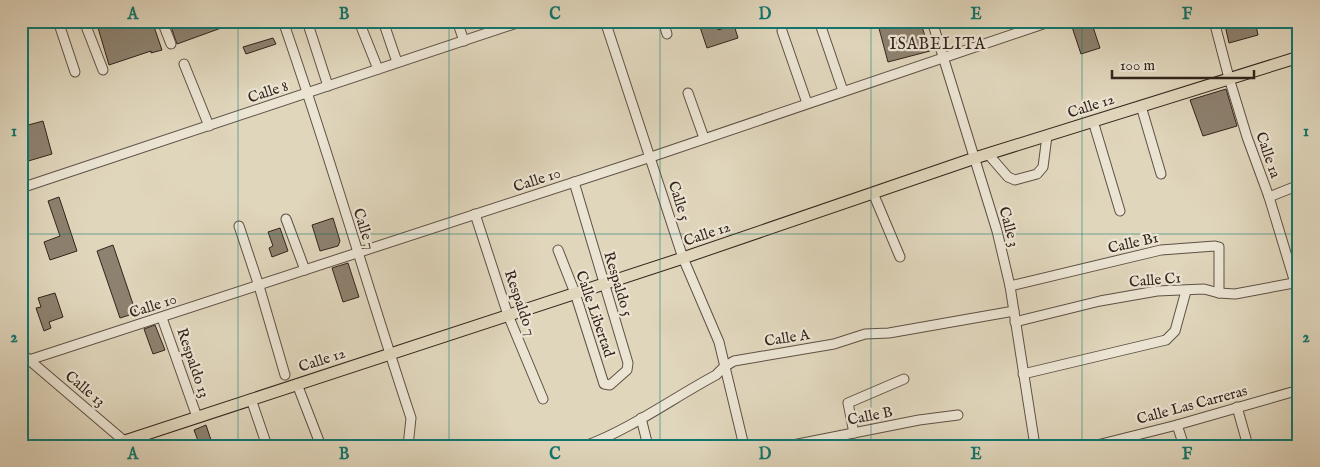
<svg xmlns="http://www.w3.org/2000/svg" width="1320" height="467" viewBox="0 0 1320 467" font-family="'IM FELL English',serif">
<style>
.building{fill:#8d816f;stroke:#34241c}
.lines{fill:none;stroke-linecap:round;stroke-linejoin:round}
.minor-casing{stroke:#5f5044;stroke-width:11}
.major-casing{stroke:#34241c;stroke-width:13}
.minor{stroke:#ebe4d3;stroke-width:9}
.major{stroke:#e0d6bc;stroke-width:11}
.grid{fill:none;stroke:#0f766e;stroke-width:1;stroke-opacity:0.55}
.labels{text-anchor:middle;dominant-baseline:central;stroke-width:4.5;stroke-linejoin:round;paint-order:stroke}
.street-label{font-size:15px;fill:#34241c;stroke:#ebe4d3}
.neighbourhood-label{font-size:16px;letter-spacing:1px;fill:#34241c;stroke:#ebe4d3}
.neatline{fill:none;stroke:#0f766e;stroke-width:2}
.grid-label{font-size:16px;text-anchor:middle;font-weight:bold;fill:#0f766e}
</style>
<rect width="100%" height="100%" fill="#e0d6bc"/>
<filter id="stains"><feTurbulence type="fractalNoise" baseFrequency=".004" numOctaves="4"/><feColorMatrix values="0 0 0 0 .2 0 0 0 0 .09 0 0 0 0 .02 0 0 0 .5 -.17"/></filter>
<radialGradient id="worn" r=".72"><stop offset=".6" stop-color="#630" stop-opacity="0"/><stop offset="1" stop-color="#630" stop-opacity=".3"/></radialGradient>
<g class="building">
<polygon points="96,21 152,21 162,50 151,53 151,51 109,65"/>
<polygon points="169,21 235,21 235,23 177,44"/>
<polygon points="698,21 715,21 718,30 734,25 738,38 707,48"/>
<polygon points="877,21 920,21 930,51 888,62"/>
<polygon points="1091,21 1100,48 1081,54 1072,27"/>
<polygon points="1224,21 1255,21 1258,35 1229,43"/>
<polygon points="273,38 276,44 246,54 243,47"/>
<polygon points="1226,89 1237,126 1203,136 1190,100"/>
<polygon points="43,121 52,154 25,162 21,148 21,127"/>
<polygon points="59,197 77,251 50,260 44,242 60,236 48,201"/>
<polygon points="333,218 340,241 338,246 320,251 312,225"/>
<polygon points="280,228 288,251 272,257 269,248 273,246 268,232"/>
<polygon points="113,245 136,313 120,318 97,251"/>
<polygon points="348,263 359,297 343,302 332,268"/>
<polygon points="55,293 63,317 49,322 51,328 44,331 36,308 41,307 38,298"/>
<polygon points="155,325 165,350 153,354 144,329"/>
<polygon points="206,425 213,446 200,446 194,430"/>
</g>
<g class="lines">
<g class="minor-casing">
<g id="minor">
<polyline points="58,21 75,72"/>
<polyline points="84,21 103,70"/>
<polyline points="162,21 171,44"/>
<path d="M283,21C329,153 367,286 411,418L408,446"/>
<polyline points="307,21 328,86"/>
<polyline points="383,21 397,62"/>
<polyline points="457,21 464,41"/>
<polyline points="605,21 683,258 719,342 744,446"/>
<polyline points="663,21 667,34"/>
<polyline points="819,21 843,91"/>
<polyline points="932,21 997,231 1010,286 1035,446"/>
<polyline points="1214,21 1229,78 1247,137 1269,197 1299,296"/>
<polyline points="360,24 378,69"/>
<polyline points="782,31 807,103"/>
<polyline points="184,64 209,126"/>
<polyline points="688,93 704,138"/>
<polyline points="1141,106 1161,174"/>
<polyline points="1093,121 1120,211"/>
<polyline points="988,154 1008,177 1015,180 1037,174 1043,167 1047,136"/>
<polyline points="21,188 523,21"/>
<polyline points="873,193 900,257"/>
<polyline points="1269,197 1299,185"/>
<polyline points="475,214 508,315 543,399"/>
<polyline points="286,219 305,270"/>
<polyline points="239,226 259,286 285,375"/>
<polyline points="558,250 575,293 604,384 610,385 627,370 628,363 574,182"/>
<polyline points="1010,286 1161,250 1215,246 1219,247 1219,293"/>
<polyline points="162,318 197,417"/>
<polyline points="1015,322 1100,301 1157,291 1204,289 1219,293 1235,294 1299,282"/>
<polyline points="21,353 130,446"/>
<polyline points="29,360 651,157 1052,21"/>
<polyline points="1023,374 1166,340 1175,331 1186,291"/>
<polyline points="297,384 319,441"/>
<polyline points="251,399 267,446"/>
<polyline points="1237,407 1248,446"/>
<polyline points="641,418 648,446"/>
<polyline points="1177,425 1184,446"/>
<polyline points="854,433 848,403 904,379"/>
<path d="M585,446C631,429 673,398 716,375L724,367L734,361L834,344L865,334L889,333L1014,311"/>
<polyline points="788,446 919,420 958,415"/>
<polyline points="1093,446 1177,425 1299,390"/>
</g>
</g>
<g class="major-casing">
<polyline id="major" points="125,441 683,258 975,158 1299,57"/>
</g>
<use href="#minor" class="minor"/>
<use href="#major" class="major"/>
</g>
<path class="grid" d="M238,21V446M449,21V446M660,21V446M871,21V446M1082,21V446M21,234H1299"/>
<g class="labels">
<g class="street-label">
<text transform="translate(268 92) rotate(-18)">Calle 8</text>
<text transform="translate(1091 106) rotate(-18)">Calle 12</text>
<text transform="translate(1268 155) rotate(71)">Calle 1a</text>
<text transform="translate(537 180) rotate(-18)">Calle 10</text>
<text transform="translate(679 201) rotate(72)">Calle 5</text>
<text transform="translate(1009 227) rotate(75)">Calle 3</text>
<text transform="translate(364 229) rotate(73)">Calle 7</text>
<text transform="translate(707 234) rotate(-19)">Calle 12</text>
<text transform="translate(1133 243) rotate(-13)">Calle B1</text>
<text transform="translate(1155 280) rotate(-5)">Calle C1</text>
<text transform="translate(618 284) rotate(73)">Respaldo 5</text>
<text transform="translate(520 303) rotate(71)">Respaldo 7</text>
<text transform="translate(153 306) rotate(-18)">Calle 10</text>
<text transform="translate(595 314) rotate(71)">Calle Libertad</text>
<text transform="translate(787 338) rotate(-9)">Calle A</text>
<text transform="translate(322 360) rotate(-18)">Calle 12</text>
<text transform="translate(193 363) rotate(71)">Respaldo 13</text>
<text transform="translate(85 389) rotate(40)">Calle 13</text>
<text transform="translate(1192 405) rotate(-15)">Calle Las Carreras</text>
<text transform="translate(870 416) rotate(-11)">Calle B</text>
</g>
<g class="neighbourhood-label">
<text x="938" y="45">ISABELITA</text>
</g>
</g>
<rect width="1320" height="467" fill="none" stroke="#e0d6bc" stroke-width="55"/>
<path d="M1112 70v8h142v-8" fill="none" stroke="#34241c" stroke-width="2.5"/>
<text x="1120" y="70" font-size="15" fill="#34241c" stroke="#ebe4d3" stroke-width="4" paint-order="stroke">100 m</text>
<rect x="28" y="28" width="1264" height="412" class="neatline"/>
<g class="grid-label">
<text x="133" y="19">A</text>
<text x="344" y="19">B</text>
<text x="555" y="19">C</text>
<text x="765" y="19">D</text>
<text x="976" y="19">E</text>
<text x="1187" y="19">F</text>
<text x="14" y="136">1</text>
<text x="1306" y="136">1</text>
<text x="14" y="342">2</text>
<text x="1306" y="342">2</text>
<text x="133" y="459">A</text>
<text x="344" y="459">B</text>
<text x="555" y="459">C</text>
<text x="765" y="459">D</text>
<text x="976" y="459">E</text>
<text x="1187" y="459">F</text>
</g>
<rect width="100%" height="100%" filter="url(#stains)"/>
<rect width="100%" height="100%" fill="url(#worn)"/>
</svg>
